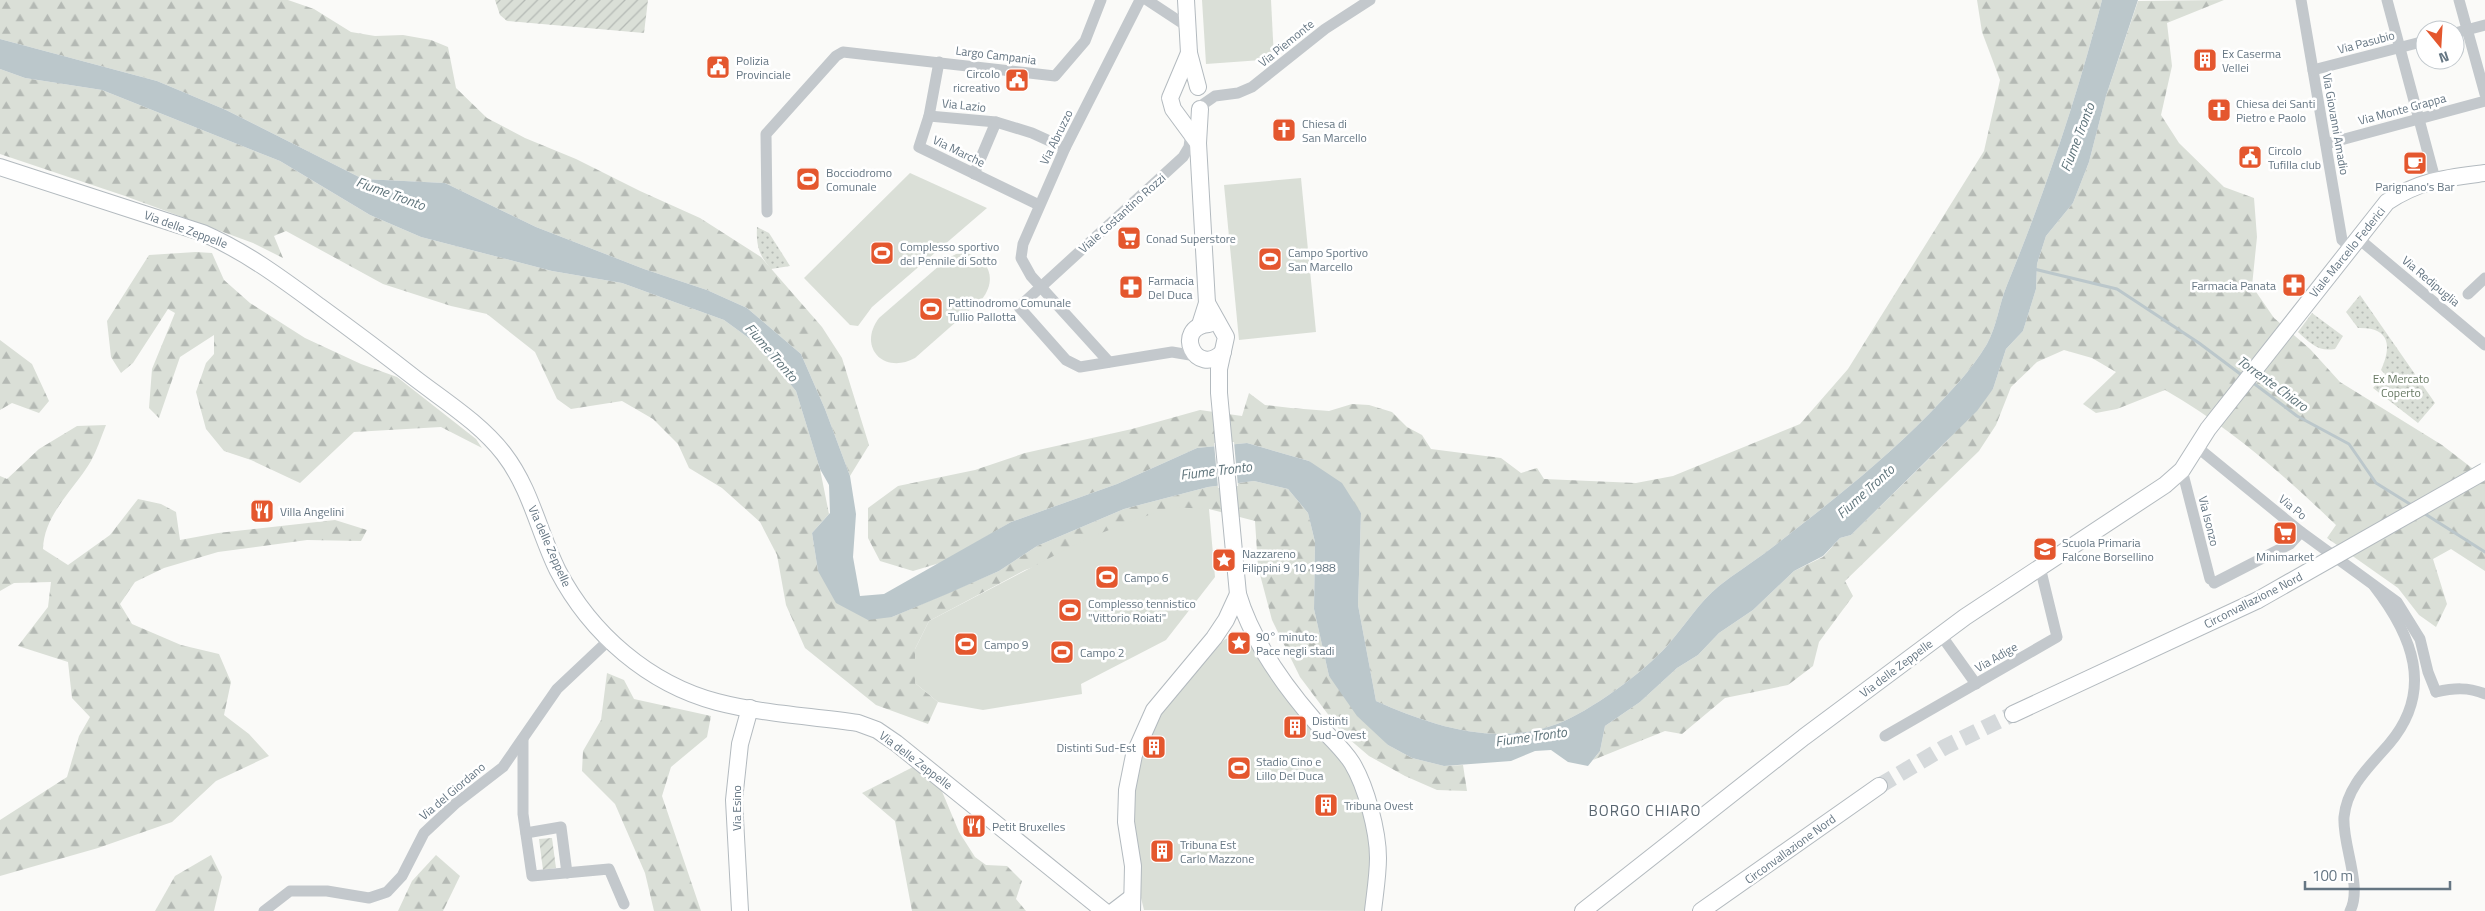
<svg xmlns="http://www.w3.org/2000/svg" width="2485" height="911" viewBox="0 0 2485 911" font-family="'Titillium Web',sans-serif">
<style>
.forest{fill:url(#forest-firs)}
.park{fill:url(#park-dots)}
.garden{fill:url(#garden-furrows)}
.pitch{fill:#dadfd7}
.water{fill:#bbc7cb}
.pier{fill:#fafaf8}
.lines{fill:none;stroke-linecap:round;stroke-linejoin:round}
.stream{stroke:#bbc7cb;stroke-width:3}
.secondary-tunnel{stroke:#d5d9db;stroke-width:16;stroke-dasharray:16 8;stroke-linecap:butt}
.secondary-casing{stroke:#b3babf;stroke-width:18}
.street{stroke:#c3c8cc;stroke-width:11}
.secondary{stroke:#fff;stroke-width:16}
.secondary-bridge-casing{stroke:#b3babf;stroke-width:18;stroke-linecap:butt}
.secondary-bridge{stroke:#fff;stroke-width:16}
.labels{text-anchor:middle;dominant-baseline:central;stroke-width:5;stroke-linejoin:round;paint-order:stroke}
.street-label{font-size:12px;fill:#657683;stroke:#fff}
.poi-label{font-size:12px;fill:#657683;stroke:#fff;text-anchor:start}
.park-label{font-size:12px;fill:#687a64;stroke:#fff}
.water-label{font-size:14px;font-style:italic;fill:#60757c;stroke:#fff}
.quarter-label{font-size:15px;letter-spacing:1px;fill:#57646e;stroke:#fff}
</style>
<defs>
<pattern id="forest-firs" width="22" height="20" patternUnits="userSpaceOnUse" patternTransform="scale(1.25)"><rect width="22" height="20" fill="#dadfd7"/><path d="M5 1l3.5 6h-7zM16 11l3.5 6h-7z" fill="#b4b9b4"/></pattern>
<pattern id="park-dots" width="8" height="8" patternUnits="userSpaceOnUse" patternTransform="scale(1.25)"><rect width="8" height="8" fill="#dadfd7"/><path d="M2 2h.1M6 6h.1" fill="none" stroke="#b4b9b4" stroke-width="1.8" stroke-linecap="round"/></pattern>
<pattern id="garden-furrows" width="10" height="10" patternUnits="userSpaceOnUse" patternTransform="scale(1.25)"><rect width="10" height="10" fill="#dadfd7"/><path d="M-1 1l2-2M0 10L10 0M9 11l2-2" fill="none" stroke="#b4b9b4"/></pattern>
</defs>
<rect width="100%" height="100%" fill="#fafaf8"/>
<g class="forest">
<polygon points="0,0 288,0 314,9 351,32 375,36 403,35 431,40 448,47 456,88 487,118 525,138 576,159 640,191 700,218 761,257 822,327 842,358 869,445 850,476 825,409 801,354 747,308 707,290 644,269 536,227 445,183 363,179 226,110 157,81 0,39"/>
<path d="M1977,0H2102C2077,98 2045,192 2007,285C1999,304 1997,326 1987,344C1971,371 1951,391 1929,414C1879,465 1822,509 1765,553C1750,564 1734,574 1719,586C1699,602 1684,627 1667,646C1644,672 1589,712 1557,724C1496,747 1432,726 1376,701L1358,605L1361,513L1309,461L1247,443L1197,448L1117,484L1011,522L943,562L913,571L880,561L868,538V508L898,486L975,470L1025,453L1132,429L1200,410L1242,416L1249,393L1265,405L1291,408L1329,411L1352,404L1369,405L1392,412L1407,427L1422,435L1431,449L1501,458L1521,473L1537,468L1544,479L1636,483L1673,476L1800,424L1848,369L1984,151L2000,80L1982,32Z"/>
<path d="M2224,0L2167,23L2172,66L2161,115L2179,143L2224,187L2254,198L2257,237L2252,286L2274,318L2310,349L2340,382L2442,445L2485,478V571L2451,549L2433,559L2447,604L2436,627L2419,615L2398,588L2327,538L2336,525C2283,474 2228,426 2165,390L2117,409L2096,413L2083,404L2116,372L2092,358L2064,350L2037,362L2011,387L1996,425L1979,451L1845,581L1853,596L1819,642L1813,666L1788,685L1725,698L1682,734L1665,731L1593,760L1600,751L1605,726L1640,702L1677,668L1698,655L1719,633L1753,610L1794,571L1823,557L1840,538L1851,535L1946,442L1993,389L2006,349L2023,331L2036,289L2037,264L2046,236L2073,203L2089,162L2106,96L2138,1Z"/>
<polygon points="0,69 25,78 102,90 280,161 370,215 421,237 552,271 622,283 724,320 757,344 796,391 820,469 829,514 812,533 818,571 892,617 999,571 1037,546 1124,509 1208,487 1254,481 1288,489 1308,513 1315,542 1314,609 1329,676 1388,745 1412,758 1444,766 1463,765 1467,791 1437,790 1405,776 1369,756 1342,733 1300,677 1272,620 1258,567 1255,521 1209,509 1025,570 929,621 915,649 915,683 938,702 928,724 876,705 805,648 786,605 777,555 760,522 722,488 689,468 678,444 653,419 622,401 571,409 557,399 535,352 487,314 451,306 383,284 286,231 274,236 283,258 253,243 125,196 0,154"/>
<polygon points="196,252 212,253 224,280 250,303 305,338 361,364 397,377 476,439 482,448 441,427 354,432 300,483 251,460 224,451 206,429 196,392 206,363 214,354 214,335 180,357 159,418 149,408 152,369 175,313 168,309 133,363 121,373 111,357 107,321 149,255"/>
<polygon points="0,340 32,364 49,401 39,413 12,403 0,410"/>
<path d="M106,425C101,437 97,450 91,461C74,490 44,514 43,549L68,565L110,535L138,499L161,504L176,512L180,540L218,533L335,520L367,530L361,541L307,540L218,552L164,568L135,582L120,604L132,624L181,645L219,654L231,682L224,715L249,734L269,756L216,781L172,822L98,848L0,876V820L67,777L79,736L90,717L72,698L68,662L18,646L48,607L51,582L14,583L0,591V476L7,479L39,449L77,426Z"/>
<polygon points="607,673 624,680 634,699 711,716 707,737 671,767 662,796 701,911 654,911 645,873 615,804 582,771 583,751 601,720"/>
<polygon points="915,766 941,789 959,832 975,857 986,865 1007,866 1022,881 1016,899 1026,911 912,911 895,821 862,793"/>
<polygon points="211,855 222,877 214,911 155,911 175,876"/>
<polygon points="436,855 460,876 443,911 398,911 412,881"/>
</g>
<g class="park">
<path d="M757,227L769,233L790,266L771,269C759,255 756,246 757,227Z"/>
<path d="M2360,295L2435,403L2418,423L2373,388L2385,374L2381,370C2392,346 2390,327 2358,328L2346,312Z"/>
<path d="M2312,313L2343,336L2335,349C2318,352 2310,343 2298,332Z"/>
</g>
<g class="garden">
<polygon points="495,0 648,0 644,33 507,21 500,15"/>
<polygon points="552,838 556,868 543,870 539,839"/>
</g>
<g class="pitch">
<polygon points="1202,0 1271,0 1274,59 1206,64"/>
<polygon points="910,173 987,208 872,307 858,326 850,325 804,278"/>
<polygon points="1301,178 1316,332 1239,340 1224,185"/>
<path d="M966,253C990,259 997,280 982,299L915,358C884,375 857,347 879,318L947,259L956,254Z"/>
<polygon points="1170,507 1209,509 1215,577 1166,640 1081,684 1082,694 983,710 938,702 915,683 915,649 929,621 1088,538"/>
<polygon points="1240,632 1246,635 1356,778 1373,851 1371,911 1144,910 1122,822 1150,708 1196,672 1224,640"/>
</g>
<path class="water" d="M2102,0H2138L2106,96L2089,162L2073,203L2046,236L2037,264L2036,289L2023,331L2006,349L1993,389L1977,411L1851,535L1840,538L1823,556L1794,571L1753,610L1719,633L1698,655L1677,668L1640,702L1605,726L1600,751L1588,766L1568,762L1551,750L1535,751L1511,761L1444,766L1412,758L1388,745L1357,716L1329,676L1314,609L1315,542L1308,513L1288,489L1254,481L1208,487L1124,509L1037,546L999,571L947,594L892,617L868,620L836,603L818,571L812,533L830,513L829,485L820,469L796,391L757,344L724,320L622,283L552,271L421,237L370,215L280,161L102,90L25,78L0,69V39L157,81L226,110L363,179L445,183L536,227L644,269L707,290L747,308L801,354L825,409L850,476L856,514L853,557L860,596L884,594L1011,522L1117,484L1197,448L1247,443L1309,461L1342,483L1361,513L1358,605L1376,701C1432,726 1496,747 1557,724C1589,712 1644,672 1667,646C1684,627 1699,602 1719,586C1734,574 1750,564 1765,553C1822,509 1879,465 1929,414C1951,391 1971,371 1987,344C1997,326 1999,304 2007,285C2045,192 2077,98 2102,0Z"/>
<polygon class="pier" points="1234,442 1238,486 1218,488 1214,443"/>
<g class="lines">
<g class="stream">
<polyline points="2034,269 2117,289 2199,343 2243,376"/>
<polyline points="2252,382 2297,416 2349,444 2376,483 2413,506"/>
<polyline points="2422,512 2485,552"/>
</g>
<polyline class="secondary-tunnel" points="1879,786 1945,747 2013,714"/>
<g class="secondary-casing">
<g id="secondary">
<polyline points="1186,0 1189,53 1198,87"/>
<polyline points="1189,53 1170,98 1173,109 1198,143"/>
<polyline points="1200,109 1198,143 1207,303 1200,325"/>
<path d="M0,167L203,233C246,252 281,278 319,306C352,330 384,354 416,379C446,402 481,424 504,454C531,489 539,533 558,571C591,634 649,684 717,702C763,714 812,716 858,723L877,730L896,743L1104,911"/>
<path d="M1207,303L1226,337L1219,369V393L1238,594C1252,641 1282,683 1314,720C1326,734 1342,747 1352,763C1366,786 1378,831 1378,858C1378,875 1375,893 1373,911"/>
<path d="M1209,324C1172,327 1196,379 1223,352"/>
<polyline points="2013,714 2258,600"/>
<polyline points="740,911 734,800 740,744 750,708"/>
<polyline points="1114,911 1131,898"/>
<polyline points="1132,911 1133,866 1126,822 1127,790 1134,755 1154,710 1214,638 1226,620 1238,594"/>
<path d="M1583,911L1804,737L1965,617L2165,485L2182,470L2208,429L2387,202C2420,180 2446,178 2485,173"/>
<polyline points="1701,911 1879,786"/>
</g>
</g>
<g class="street">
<polyline points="1147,0 1188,27"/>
<polyline points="2301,0 2342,240 2351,248"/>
<polyline points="2387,0 2435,179"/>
<polyline points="2459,0 2485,94"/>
<polyline points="2455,33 2485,25"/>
<polyline points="939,62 929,116 919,147 1039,205"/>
<polyline points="2313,70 2425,41"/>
<polyline points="1202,105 1215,96 1238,93 1252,87 1325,29 1370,0"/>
<polyline points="929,116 996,122 1032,133 1065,148"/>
<polyline points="1191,132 1189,147 1183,157 1019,307 1066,360 1080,367 1172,352 1196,356"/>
<polyline points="2326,144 2485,101"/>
<polyline points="974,174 996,122"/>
<polyline points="767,212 766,134 836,56 843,52 1055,76 1085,41 1101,0"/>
<polyline points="2359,239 2485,345"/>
<polyline points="2468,294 2485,278"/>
<polyline points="1109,362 1031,276 1021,258 1023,244 1065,148 1140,0"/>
<polyline points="2197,447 2301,532 2397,602 2420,639 2428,672 2436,692"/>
<polyline points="2182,470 2210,579"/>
<polyline points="2214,583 2290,544 2301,532"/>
<polyline points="1941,635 1976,684"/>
<path d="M2436,692C2454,688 2468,687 2485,694"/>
<polyline points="1885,736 2057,637 2040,567"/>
<polyline points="523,739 523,814 532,876 609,869 624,904"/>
<polyline points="526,833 561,827 567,873"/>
<polyline points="264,911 290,891 327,891 369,898 387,892 402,876 424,833 455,804 503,767 557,689 609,640"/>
<path d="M2350,911C2363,887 2342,844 2344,817C2347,786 2370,766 2389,744C2435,690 2412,635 2374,586"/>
</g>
<use href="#secondary" class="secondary"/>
<g class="secondary-bridge-casing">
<polyline id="secondary-bridge" points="2258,600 2485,471"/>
</g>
<use href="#secondary-bridge" class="secondary-bridge"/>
</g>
<defs>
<g id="building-square" transform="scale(1.25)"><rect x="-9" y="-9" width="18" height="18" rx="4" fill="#e4572e" stroke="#fff"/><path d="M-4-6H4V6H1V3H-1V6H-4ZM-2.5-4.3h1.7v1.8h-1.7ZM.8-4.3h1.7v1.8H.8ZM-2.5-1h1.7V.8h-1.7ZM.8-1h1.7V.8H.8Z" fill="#fff"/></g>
<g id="civic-square" transform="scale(1.25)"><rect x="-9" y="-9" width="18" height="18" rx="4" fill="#e4572e" stroke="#fff"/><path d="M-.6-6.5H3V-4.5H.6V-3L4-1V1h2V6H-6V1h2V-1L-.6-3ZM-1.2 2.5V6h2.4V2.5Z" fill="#fff"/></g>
<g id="church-square" transform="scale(1.25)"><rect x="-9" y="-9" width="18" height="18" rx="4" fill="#e4572e" stroke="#fff"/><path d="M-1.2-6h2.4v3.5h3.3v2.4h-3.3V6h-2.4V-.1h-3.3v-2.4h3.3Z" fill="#fff"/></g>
<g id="cafe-square" transform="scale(1.25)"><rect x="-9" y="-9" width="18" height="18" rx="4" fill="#e4572e" stroke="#fff"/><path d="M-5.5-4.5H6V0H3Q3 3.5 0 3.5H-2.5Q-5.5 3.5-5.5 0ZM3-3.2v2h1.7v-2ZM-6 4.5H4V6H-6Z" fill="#fff"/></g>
<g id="stadium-square" transform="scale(1.25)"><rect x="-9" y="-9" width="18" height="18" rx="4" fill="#e4572e" stroke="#fff"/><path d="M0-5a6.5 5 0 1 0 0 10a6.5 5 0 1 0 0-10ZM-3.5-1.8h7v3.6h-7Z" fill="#fff"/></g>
<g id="supermarket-square" transform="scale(1.25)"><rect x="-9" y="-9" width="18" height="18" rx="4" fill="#e4572e" stroke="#fff"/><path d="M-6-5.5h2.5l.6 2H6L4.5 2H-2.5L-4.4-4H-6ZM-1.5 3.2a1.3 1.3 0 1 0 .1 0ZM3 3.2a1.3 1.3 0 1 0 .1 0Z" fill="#fff"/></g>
<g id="pharmacy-square" transform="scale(1.25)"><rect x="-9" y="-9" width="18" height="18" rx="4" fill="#e4572e" stroke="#fff"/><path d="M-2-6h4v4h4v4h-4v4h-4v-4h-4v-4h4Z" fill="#fff"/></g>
<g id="restaurant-square" transform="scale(1.25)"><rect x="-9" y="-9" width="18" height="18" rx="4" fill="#e4572e" stroke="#fff"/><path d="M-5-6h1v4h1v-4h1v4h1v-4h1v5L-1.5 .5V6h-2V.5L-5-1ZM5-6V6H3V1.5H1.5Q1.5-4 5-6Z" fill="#fff"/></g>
<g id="school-square" transform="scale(1.25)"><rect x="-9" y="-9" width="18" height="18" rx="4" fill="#e4572e" stroke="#fff"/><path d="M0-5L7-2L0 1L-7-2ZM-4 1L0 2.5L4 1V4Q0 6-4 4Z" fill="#fff"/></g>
<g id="sight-square" transform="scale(1.25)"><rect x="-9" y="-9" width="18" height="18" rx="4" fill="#e4572e" stroke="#fff"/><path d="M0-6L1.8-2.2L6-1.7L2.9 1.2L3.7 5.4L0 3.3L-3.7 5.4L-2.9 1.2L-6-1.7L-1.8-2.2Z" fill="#fff"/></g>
</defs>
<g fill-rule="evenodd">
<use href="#building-square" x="2205" y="60"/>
<use href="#civic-square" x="718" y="67"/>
<use href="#civic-square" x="1017" y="80"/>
<use href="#church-square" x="2219" y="110"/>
<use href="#church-square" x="1284" y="130"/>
<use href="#civic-square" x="2250" y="157"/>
<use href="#cafe-square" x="2415" y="163"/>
<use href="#stadium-square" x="808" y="179"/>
<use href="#supermarket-square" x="1129" y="238"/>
<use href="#stadium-square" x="882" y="253"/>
<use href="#stadium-square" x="1270" y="259"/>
<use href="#pharmacy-square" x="2294" y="285"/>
<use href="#pharmacy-square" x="1131" y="287"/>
<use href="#stadium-square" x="931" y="309"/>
<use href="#restaurant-square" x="262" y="511"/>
<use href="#supermarket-square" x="2285" y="533"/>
<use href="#school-square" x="2045" y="549"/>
<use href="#sight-square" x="1224" y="560"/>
<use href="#stadium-square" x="1107" y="577"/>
<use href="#stadium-square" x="1070" y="610"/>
<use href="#sight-square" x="1239" y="643"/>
<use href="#stadium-square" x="966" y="644"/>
<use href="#stadium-square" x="1062" y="652"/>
<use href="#building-square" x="1295" y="727"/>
<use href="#building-square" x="1154" y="747"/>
<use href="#stadium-square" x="1239" y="768"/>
<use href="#building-square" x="1326" y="805"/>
<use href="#restaurant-square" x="974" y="826"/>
<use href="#building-square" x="1162" y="851"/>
</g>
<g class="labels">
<g class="street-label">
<text transform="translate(2366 42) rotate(-15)">Via Pasubio</text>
<text transform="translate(1286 43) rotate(-39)">Via Piemonte</text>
<text transform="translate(996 55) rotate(7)">Largo Campania</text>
<text transform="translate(964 105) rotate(6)">Via Lazio</text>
<text transform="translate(2402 109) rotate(-15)">Via Monte Grappa</text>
<text transform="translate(2336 124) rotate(80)">Via Giovanni Amadio</text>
<text transform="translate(1056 137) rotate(-64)">Via Abruzzo</text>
<text transform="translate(959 151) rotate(26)">Via Marche</text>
<text transform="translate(1122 213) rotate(-42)">Viale Costantino Rozzi</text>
<text transform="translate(186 229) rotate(20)">Via delle Zeppelle</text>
<text transform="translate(2347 252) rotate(-51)">Viale Marcello Federici</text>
<text transform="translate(2431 281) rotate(40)">Via Redipuglia</text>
<text transform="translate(2293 507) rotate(39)">Via Po</text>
<text transform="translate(2209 521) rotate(76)">Via Isonzo</text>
<text transform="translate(550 546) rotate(66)">Via delle Zeppelle</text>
<text transform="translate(2253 600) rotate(-27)">Circonvallazione Nord</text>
<text transform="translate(1996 657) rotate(-30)">Via Adige</text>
<text transform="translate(1896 668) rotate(-37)">Via delle Zeppelle</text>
<text transform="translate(916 760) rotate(37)">Via delle Zeppelle</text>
<text transform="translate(452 791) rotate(-40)">Via del Giordano</text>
<text transform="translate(736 808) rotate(-90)">Via Esino</text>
<text transform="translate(1790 849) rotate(-36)">Circonvallazione Nord</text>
</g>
<g class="poi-label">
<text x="2222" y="53">Ex Caserma<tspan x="2222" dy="14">Vellei</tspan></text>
<text x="736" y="60">Polizia<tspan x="736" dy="14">Provinciale</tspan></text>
<text x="1000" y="73" text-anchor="end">Circolo<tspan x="1000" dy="14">ricreativo</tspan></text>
<text x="2236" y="103">Chiesa dei Santi<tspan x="2236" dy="14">Pietro e Paolo</tspan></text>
<text x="1302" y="123">Chiesa di<tspan x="1302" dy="14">San Marcello</tspan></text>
<text x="2268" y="150">Circolo<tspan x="2268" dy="14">Tufilla club</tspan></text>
<text x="826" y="172">Bocciodromo<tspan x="826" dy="14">Comunale</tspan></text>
<text x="2415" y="186" text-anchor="middle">Parignano's Bar</text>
<text x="1146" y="238">Conad Superstore</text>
<text x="900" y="246">Complesso sportivo<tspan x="900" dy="14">del Pennile di Sotto</tspan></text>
<text x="1288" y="252">Campo Sportivo<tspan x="1288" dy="14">San Marcello</tspan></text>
<text x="1148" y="280">Farmacia<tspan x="1148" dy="14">Del Duca</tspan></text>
<text x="2276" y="285" text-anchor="end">Farmacia Panata</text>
<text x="948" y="302">Pattinodromo Comunale<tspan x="948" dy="14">Tullio Pallotta</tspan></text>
<text x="280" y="511">Villa Angelini</text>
<text x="2062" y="542">Scuola Primaria<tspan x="2062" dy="14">Falcone Borsellino</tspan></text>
<text x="1242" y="553">Nazzareno<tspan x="1242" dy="14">Filippini 9 10 1988</tspan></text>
<text x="2285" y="556" text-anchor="middle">Minimarket</text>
<text x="1124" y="577">Campo 6</text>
<text x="1088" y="603">Complesso tennistico<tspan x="1088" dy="14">"Vittorio Roiati"</tspan></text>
<text x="1256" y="636">90° minuto:<tspan x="1256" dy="14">Pace negli stadi</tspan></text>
<text x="984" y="644">Campo 9</text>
<text x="1080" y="652">Campo 2</text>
<text x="1312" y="720">Distinti<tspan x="1312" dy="14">Sud-Ovest</tspan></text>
<text x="1136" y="747" text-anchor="end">Distinti Sud-Est</text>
<text x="1256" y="761">Stadio Cino e<tspan x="1256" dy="14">Lillo Del Duca</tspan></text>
<text x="1344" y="805">Tribuna Ovest</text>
<text x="992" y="826">Petit Bruxelles</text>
<text x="1180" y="844">Tribuna Est<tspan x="1180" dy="14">Carlo Mazzone</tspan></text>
</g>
<g class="park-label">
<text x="2401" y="378">Ex Mercato<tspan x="2401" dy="14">Coperto</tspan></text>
</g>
<g class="water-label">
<text transform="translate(2077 137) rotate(-69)">Fiume Tronto</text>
<text transform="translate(391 193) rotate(20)">Fiume Tronto</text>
<text transform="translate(772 352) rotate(49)">Fiume Tronto</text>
<text transform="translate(2273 383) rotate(36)">Torrente Chiaro</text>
<text transform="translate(1216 470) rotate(-7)">Fiume Tronto</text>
<text transform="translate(1865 491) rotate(-42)">Fiume Tronto</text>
<text transform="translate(1531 736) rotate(-8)">Fiume Tronto</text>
</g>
<g class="quarter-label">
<text x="1645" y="810">BORGO CHIARO</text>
</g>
</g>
<g transform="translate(2440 45) rotate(162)"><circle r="24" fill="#ffffff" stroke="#c1c8cd"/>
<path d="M0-4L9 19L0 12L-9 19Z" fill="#e4572e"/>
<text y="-8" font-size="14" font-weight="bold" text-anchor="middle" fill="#657683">N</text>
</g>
<path d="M2305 881v8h145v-8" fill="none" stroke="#657683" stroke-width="2.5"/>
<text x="2312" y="881" font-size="15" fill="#657683" stroke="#ffffff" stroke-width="4" paint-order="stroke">100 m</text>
</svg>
